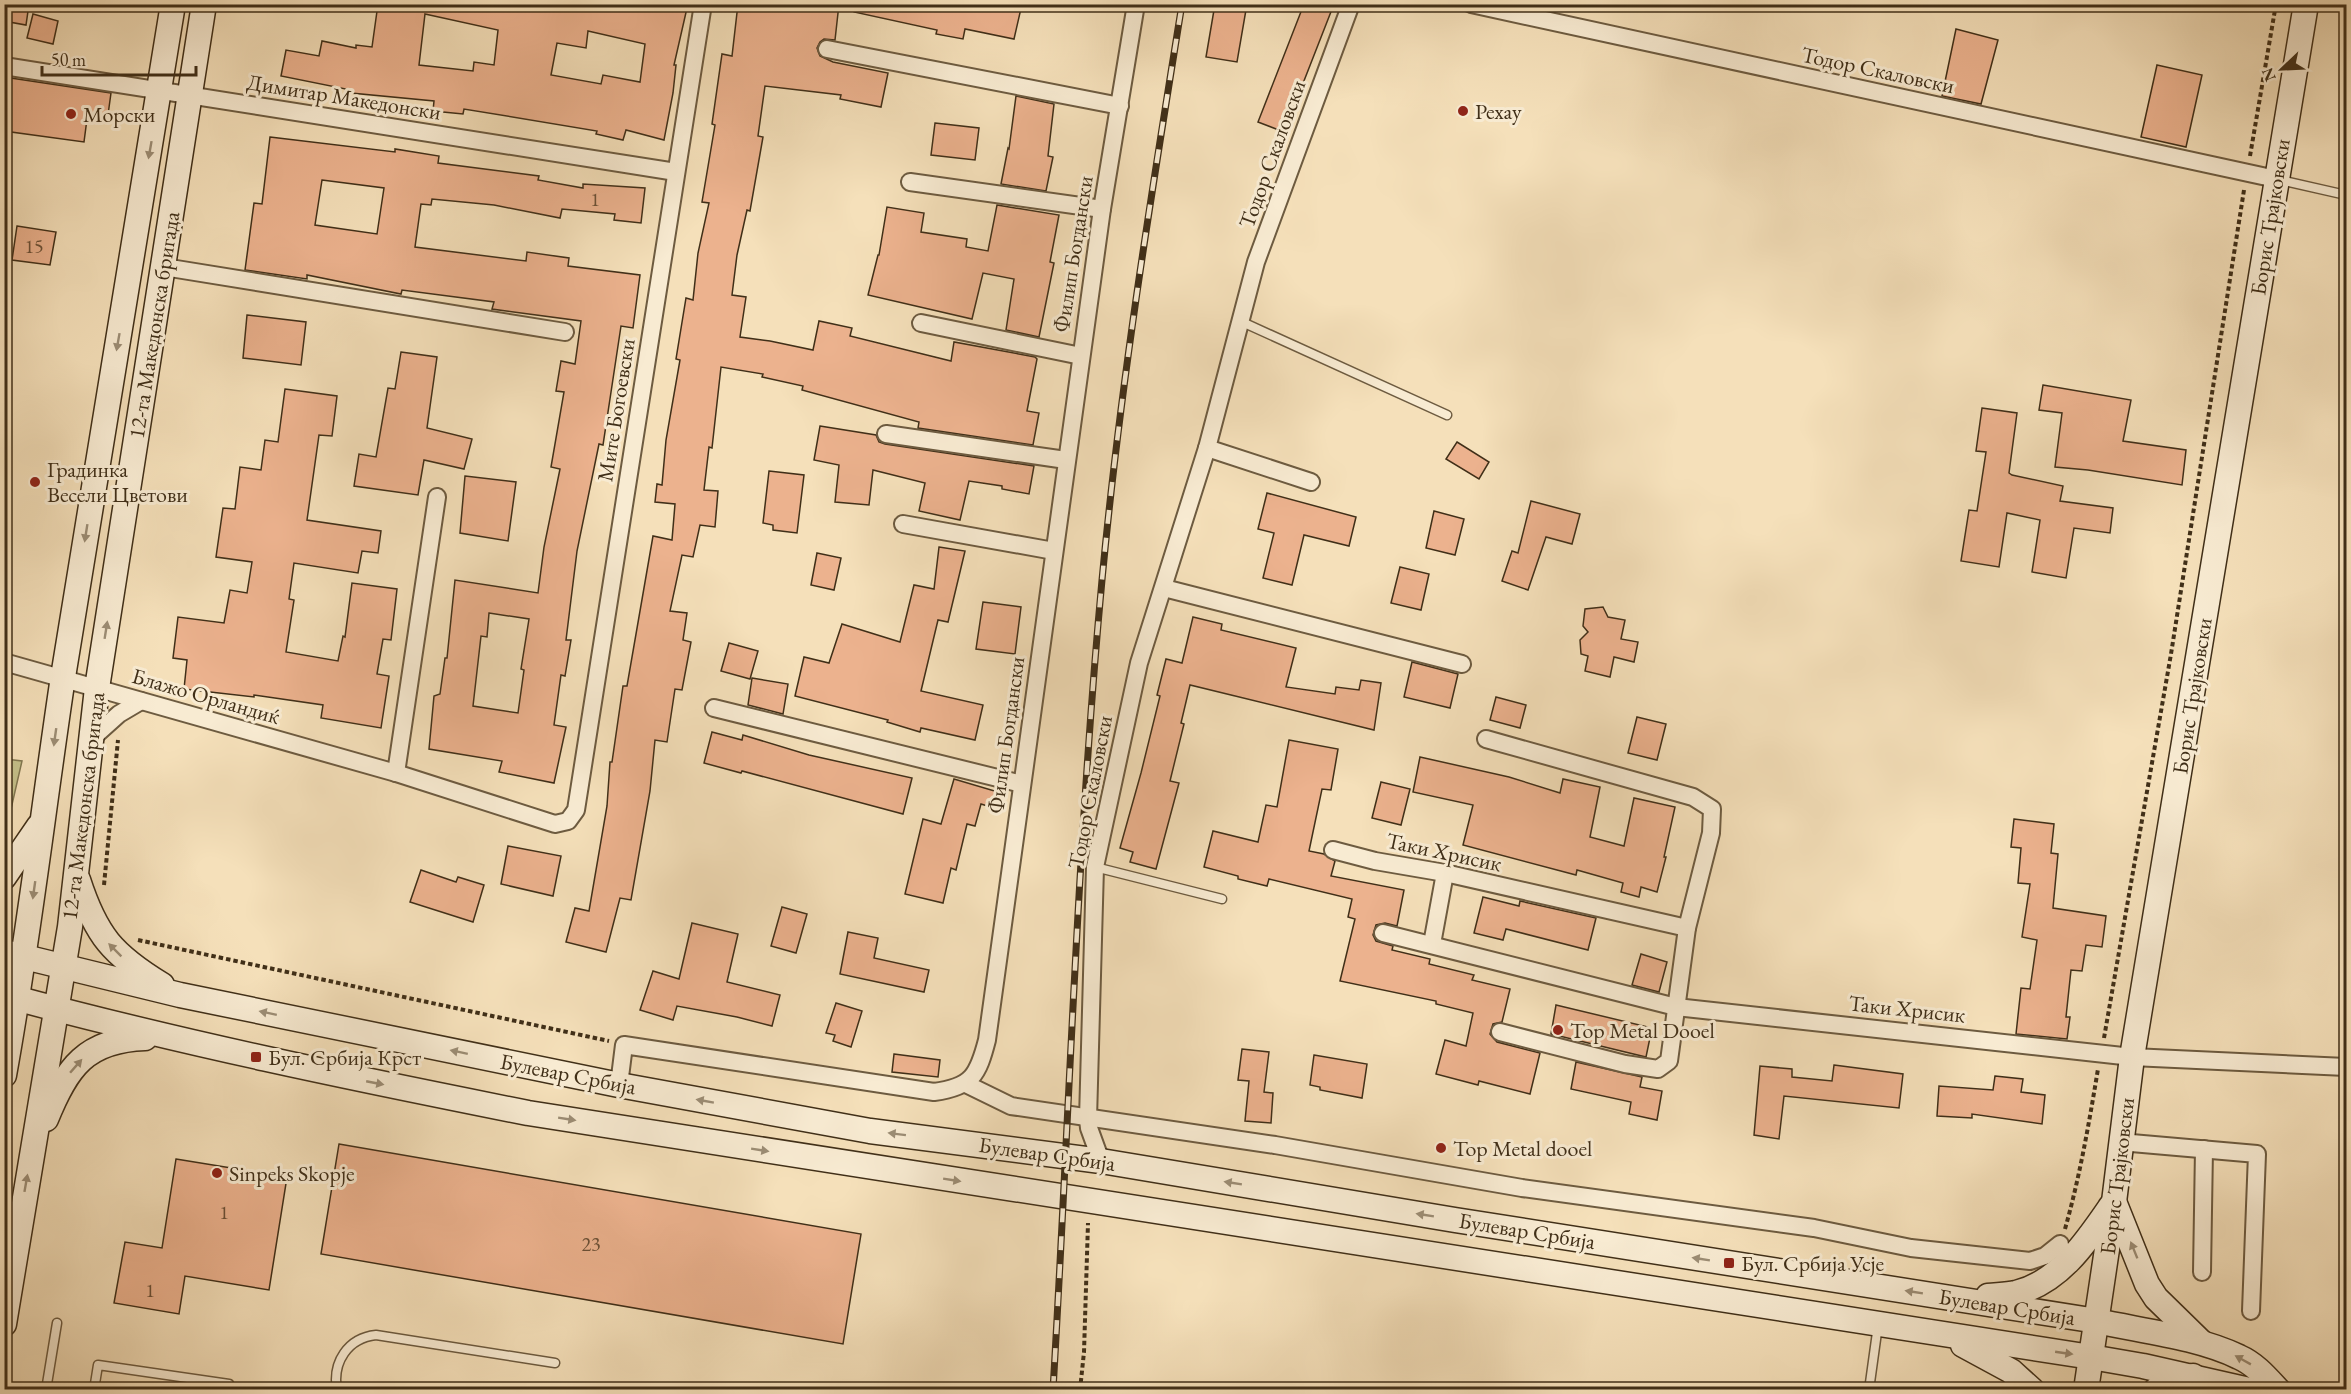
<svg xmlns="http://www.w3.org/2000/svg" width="2351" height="1394" viewBox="0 0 2351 1394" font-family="'EB Garamond',serif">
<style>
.green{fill:#c4c08a;stroke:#827851;stroke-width:1.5}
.building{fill:#ecb28e;stroke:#402f18;stroke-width:1.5;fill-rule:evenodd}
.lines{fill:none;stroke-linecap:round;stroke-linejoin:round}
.lane-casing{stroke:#6d5b40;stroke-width:11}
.street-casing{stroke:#6d5b40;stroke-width:20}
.secondary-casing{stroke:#402f18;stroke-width:27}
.path{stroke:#402f18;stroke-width:4;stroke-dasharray:4.5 3;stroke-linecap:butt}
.lane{stroke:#f8ebd2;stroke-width:8}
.street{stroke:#f8ebd2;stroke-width:16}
.secondary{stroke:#f8ebd2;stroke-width:24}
.rail-casing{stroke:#402f18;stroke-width:7}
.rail{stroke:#f8ebd2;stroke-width:4.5;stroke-dasharray:14;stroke-linecap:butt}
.oneway{fill:#9c8d75}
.poi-dot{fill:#8f2418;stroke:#f8ebd2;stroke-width:2}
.labels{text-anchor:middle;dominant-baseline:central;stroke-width:6;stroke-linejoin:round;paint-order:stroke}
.number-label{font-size:20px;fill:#6b5036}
.street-label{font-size:22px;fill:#402f18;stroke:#f8ebd2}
.poi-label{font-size:22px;fill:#402f18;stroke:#f8ebd2;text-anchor:start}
</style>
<rect width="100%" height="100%" fill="#f5e0ba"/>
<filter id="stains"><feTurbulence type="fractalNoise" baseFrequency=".00333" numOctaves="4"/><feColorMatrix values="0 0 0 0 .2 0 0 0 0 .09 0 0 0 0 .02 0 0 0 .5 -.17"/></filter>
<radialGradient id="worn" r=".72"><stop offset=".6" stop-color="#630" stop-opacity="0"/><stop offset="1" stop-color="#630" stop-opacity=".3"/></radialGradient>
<polygon class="green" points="5,759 22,761 5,835 4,759"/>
<g class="building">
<polygon points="4,4 29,4 26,25 4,21"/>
<path d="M378,4H672L687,8L674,65H676L673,93L664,140L626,130L623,140L596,134L597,131L464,109L463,114L433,111L434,101L351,93V90L281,76L286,50L319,56L322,41L356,48V45L372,47ZM425,14L498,30L494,65L474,62L473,71L419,65ZM588,31L645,44L640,82L603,75L601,84L551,75L557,43L586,48Z"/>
<polygon points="738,4 839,4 835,40 824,39 820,42 817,48 820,56 833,62 888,73 881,107 840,99 841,95 765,86 758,136 763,137 750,211 747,210 737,255 732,295 746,297 740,337 770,341 813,350 819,321 852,328 850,336 951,361 954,342 1035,357 1037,359 1027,411 1039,413 1033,445 918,428 919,422 802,390 803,386 762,377 763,374 721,367 712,448 709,447 704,490 718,491 715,527 700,525 693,557 682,555 670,611 687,613 683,640 691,642 682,690 675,689 667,742 655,740 650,791 631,900 620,898 606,952 566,942 575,908 589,911 607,806 610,762 612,762 623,686 627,686 653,536 672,540 675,504 655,502 657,484 662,485 666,440 680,360 676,359 686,298 693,300 698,253 709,203 702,202 715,125 712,124 722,54 732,56"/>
<polygon points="854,4 1022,4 1014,39 965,29 963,39 936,34 937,30 854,12"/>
<polygon points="1215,4 1247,4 1237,62 1206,57"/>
<polygon points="1304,4 1334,4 1284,132 1258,122"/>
<polygon points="33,14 58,21 53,44 27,38"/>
<polygon points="1956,29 1998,40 1981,104 1942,96"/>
<polygon points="2157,65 2202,75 2186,147 2141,137"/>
<polygon points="4,77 111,93 107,122 87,119 84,142 4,131"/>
<polygon points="1016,96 1054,104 1048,156 1053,157 1046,191 1001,184 1008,148 1009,149"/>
<polygon points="935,123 979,128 975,160 931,155"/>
<path d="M270,137L395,152V149L439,156L438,163L539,176L538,180L583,188V184L645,188L641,223L614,220L615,214L562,209L560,218L494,205L432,199L431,205L421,204L415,247L526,261L527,252L569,258L568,266L640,275L633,328L621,326L603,445L599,444L577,551L566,640H571L565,676L561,675L554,725L566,727L554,783L499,772L502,761L429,749L434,696L440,694L445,658H447L455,580L538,593L544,547L560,469L551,467L564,392L556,391L561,361L575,364L581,321L492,309L494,302L402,290L401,294L307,275V279L245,270L254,203L262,204ZM322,180L384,188L377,234L315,225ZM489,613L529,619L521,669L524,670L518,713L473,706L481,636L487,637Z"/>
<polygon points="997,205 1059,215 1050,262 1054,263 1039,337 1006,330 1014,279 983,273 972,319 868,295 878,255 879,255 887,207 924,213 921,232 967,239 966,247 988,251"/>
<polygon points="17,226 56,232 50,265 12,260"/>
<polygon points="247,315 306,322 301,365 243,358"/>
<polygon points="401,352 437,357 427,428 472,439 464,469 424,460 418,495 354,486 359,454 376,457 388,388 395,389"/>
<polygon points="2043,385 2131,400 2123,441 2186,450 2182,485 2088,470 2055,467 2062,413 2039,410"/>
<polygon points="285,389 337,396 332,436 319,435 307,520 381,531 378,553 362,551 358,573 294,563 289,599 294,600 286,652 338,661 343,636 345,637 352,583 397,589 391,640 383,639 377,674 389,676 381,728 321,718 323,705 254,695 254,697 184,689 187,660 173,658 178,617 224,623 230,590 247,593 252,562 216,557 223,508 235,509 240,467 261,470 265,440 278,442"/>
<polygon points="1982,408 2017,413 2009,473 2012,475 2063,486 2060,501 2113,508 2110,533 2074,528 2066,578 2032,572 2040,520 2007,513 1999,567 1961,561 1969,510 1977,511 1986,452 1976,451"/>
<polygon points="820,426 876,435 879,442 885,444 1034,466 1029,494 1002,489 1002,486 969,481 960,520 919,511 925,483 873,470 869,505 835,502 839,465 814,460"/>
<polygon points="1457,442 1489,462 1479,479 1446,459"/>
<polygon points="769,471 804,475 797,533 773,530 773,525 763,523"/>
<polygon points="465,476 516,482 508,541 460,533"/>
<polygon points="1267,493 1356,517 1349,546 1304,535 1292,585 1263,578 1274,533 1258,529"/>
<polygon points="1531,501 1580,514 1572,544 1546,537 1528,590 1502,581 1512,551 1518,553"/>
<polygon points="1434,511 1464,519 1455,555 1426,548"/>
<polygon points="939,547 965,551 948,622 938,620 921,691 983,705 975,740 921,728 920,732 887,722 888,720 795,696 804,657 829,663 842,624 900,642 914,585 934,589"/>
<polygon points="817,553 841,558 834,590 811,585"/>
<polygon points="1400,567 1429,574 1421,610 1391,603"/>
<polygon points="983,602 1021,607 1015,654 976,649"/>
<polygon points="1603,607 1608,617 1625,620 1621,639 1638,642 1634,662 1614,657 1610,677 1585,671 1588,656 1581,654 1580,640 1588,632 1583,626 1585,609"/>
<polygon points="1193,617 1222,624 1221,630 1296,648 1286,687 1335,694 1336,687 1359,690 1361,680 1381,683 1374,730 1190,685 1181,723 1184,724 1170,781 1179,783 1156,869 1130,862 1133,852 1120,848 1141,773 1160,696 1157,695 1166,659 1182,663"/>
<polygon points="729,643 758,651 750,679 721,671"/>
<polygon points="1412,662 1458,674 1450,708 1404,697"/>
<polygon points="752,678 788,684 783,714 748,705"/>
<polygon points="1496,697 1526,705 1520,728 1490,720"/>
<polygon points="1637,717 1666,724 1657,760 1628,753"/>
<polygon points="712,732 742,740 743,735 809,755 912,778 903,814 742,771 741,773 704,763"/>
<polygon points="1289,740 1338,749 1331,790 1322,789 1309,851 1324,854 1335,861 1331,876 1404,890 1397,926 1385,923 1376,925 1373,935 1376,941 1393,946 1392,950 1430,959 1429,964 1474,975 1472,980 1510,989 1502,1022 1493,1024 1490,1034 1497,1042 1540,1053 1530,1094 1479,1081 1478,1085 1436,1074 1445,1040 1466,1046 1473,1013 1436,1004 1436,1001 1340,981 1355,919 1348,917 1352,899 1269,879 1267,886 1238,879 1238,876 1204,867 1213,831 1258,842 1266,805 1277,807"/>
<polygon points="1420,757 1509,777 1560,793 1563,779 1600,787 1590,837 1624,846 1634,798 1675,807 1664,857 1666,857 1657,892 1641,887 1639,897 1621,892 1623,883 1577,870 1576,875 1463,845 1473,805 1413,792"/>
<polygon points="954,779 998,792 994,808 981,804 975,826 967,824 956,870 951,868 943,903 905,894 923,819 941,824"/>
<polygon points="1381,782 1410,789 1401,825 1372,818"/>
<polygon points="2014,819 2054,824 2051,853 2058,854 2053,908 2106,916 2102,947 2086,945 2082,971 2071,970 2066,1017 2070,1017 2067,1039 2016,1034 2021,988 2030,989 2037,940 2022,937 2030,884 2018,883 2021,848 2011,847"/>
<polygon points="508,846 561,856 553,896 501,884"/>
<polygon points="421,870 456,882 458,877 484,885 473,922 410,902"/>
<polygon points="1483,897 1519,906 1520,901 1596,918 1588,950 1506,929 1503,940 1474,933"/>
<polygon points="782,907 807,914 796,953 771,946"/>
<polygon points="692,923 738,934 727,982 780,995 772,1026 737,1017 677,1006 673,1020 640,1010 653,971 679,979"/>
<polygon points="848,932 878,938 874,958 929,970 924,992 840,974"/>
<polygon points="1641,954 1667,962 1659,992 1632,985"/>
<polygon points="836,1003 862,1011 851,1047 833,1041 835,1035 826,1033"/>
<polygon points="1556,1005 1652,1028 1646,1057 1551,1034"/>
<polygon points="1242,1049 1269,1052 1264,1092 1273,1093 1271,1123 1245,1121 1249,1081 1238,1080"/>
<polygon points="894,1054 940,1060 938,1077 892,1072"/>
<polygon points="1314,1055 1367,1064 1362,1098 1320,1090 1320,1087 1310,1085"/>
<polygon points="1576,1062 1642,1077 1640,1087 1662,1091 1657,1120 1629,1114 1631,1102 1571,1089"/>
<polygon points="1834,1065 1903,1074 1899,1108 1784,1096 1779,1139 1754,1135 1760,1066 1792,1069 1792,1077 1832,1081"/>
<polygon points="1995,1076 2023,1079 2021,1092 2045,1095 2042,1124 1972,1114 1972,1118 1937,1116 1939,1086 1993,1090"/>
<polygon points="339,1144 861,1234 843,1344 321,1254"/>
<polygon points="176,1159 287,1177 269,1290 185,1276 179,1314 114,1303 125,1242 162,1248"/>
</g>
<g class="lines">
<g class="lane-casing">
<g id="lane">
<polyline points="2280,180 2346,195"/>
<polyline points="1240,321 1447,415"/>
<polyline points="1095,867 1222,899"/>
<polyline points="46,1390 57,1323"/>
<polyline points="94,1390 98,1365 229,1384 229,1390"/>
<path d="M337,1390C332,1362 348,1338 376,1335L555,1363"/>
<polyline points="1869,1390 1878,1325"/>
</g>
</g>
<g class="street-casing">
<g id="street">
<polyline points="1471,4 2276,179"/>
<polyline points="827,49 1120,106"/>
<polyline points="4,66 676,172"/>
<polyline points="910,182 1102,209"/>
<polyline points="164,267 565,332"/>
<polyline points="921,323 1081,356"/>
<polyline points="886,434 1066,460"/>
<polyline points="1207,448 1311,482"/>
<polyline points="903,524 1054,551"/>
<polyline points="1164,588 1462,664"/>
<polyline points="4,662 396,773 555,824 568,821 576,810 703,4"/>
<polyline points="714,708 1022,784"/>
<polyline points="1486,739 1693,797 1712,809 1711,833 1687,928 1669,1061 1658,1069 1625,1064 1500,1032"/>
<polyline points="90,740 119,714 141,701"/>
<polyline points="396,773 437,497"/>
<polyline points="1333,850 1375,861 1445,873 1687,928"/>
<polyline points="1383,933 1676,1007 2132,1057 2346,1067"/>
<polyline points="1432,944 1445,873"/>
<polyline points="966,1084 1011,1106 1275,1145 1522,1188 1814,1228 1911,1248 2030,1261 2045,1256 2060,1244"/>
<path d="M619,1085L624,1045L934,1092C972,1087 978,1075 987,1040L1102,209L1136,4"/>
<polyline points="2120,1142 2257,1154 2251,1311"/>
<polyline points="1101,1161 1089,1128 1088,1119 1095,867 1139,663 1207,448 1256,262 1351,4"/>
<polyline points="2202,1272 2204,1149"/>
</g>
</g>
<g class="secondary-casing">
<g id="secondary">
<polyline points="4,877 39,826"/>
<path d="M78,880C96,936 113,955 162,985"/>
<path d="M4,952L180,995L619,1085L870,1131L1101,1161L1455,1220L2097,1321C2142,1331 2198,1337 2239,1357C2255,1364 2266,1377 2278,1390"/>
<path d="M4,995C177,1042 352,1078 528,1113L2091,1357L2143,1366L2249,1390"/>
<path d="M4,1075C28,943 43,810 63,677C98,452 138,229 173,4"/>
<path d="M46,1119C67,1067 86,1040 145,1038"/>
<polyline points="2115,1204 2147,1284 2156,1298 2201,1342"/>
<path d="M1988,1296C1997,1295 2007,1295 2016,1293C2060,1282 2087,1241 2111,1206"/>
<polyline points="4,1324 70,927 97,688 204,4"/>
<polyline points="1963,1345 2011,1371 2032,1390"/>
<polyline points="2086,1390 2114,1202 2132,1057 2306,4"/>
<polyline points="2156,1390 2193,1376"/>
</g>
</g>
<g class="path">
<polyline points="2250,156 2276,4"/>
<polyline points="104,885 118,740"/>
<polyline points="4,913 4,914"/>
<polyline points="138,940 609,1041"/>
<polyline points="2104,1038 2171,654 2244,190"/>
<path d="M2065,1229C2080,1176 2089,1123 2098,1069"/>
<polyline points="1080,1390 1084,1352 1088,1223"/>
</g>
<use href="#lane" class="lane"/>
<use href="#street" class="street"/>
<use href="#secondary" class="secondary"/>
<g class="rail-casing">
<path id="rail" d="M1053,1390C1069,1120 1077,849 1102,580C1120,387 1151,196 1182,4"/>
</g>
<use href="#rail" class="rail"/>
</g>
<defs><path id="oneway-solid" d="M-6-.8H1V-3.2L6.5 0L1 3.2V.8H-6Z" transform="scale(1.5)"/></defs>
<g class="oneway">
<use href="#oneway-solid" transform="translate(150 150) rotate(100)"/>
<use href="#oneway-solid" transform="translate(118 342) rotate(100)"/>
<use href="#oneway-solid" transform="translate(86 533) rotate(99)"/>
<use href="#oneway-solid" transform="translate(106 630) rotate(-81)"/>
<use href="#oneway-solid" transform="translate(55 737) rotate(98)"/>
<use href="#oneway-solid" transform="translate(34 890) rotate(98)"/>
<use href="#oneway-solid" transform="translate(115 950) rotate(-135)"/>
<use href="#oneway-solid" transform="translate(268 1013) rotate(-168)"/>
<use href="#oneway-solid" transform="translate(459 1052) rotate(-168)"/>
<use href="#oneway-solid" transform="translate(76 1066) rotate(-49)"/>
<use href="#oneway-solid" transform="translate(375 1083) rotate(11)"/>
<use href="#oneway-solid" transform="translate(705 1101) rotate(-170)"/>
<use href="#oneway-solid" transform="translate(567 1119) rotate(9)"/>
<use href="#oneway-solid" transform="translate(897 1134) rotate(-173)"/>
<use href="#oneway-solid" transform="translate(760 1150) rotate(9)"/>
<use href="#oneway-solid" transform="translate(952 1180) rotate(9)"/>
<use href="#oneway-solid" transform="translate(26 1183) rotate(-80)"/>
<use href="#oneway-solid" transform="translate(1233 1183) rotate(-171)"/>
<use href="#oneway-solid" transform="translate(1425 1215) rotate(-171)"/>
<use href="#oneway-solid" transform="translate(2134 1250) rotate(-112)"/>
<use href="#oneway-solid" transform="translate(1701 1259) rotate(-171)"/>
<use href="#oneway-solid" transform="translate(1914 1292) rotate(-171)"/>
<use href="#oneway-solid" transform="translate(2064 1353) rotate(8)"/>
<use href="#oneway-solid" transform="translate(2243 1360) rotate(-151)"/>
</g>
<g class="poi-dot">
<circle cx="1463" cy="111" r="6"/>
<circle cx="71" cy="114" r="6"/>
<circle cx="35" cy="482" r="6"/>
<circle cx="1558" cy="1030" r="6"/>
<rect x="250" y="1051" width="12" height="12" rx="3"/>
<circle cx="1441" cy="1148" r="6"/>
<circle cx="217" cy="1173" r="6"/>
<rect x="1723" y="1257" width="12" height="12" rx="3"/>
</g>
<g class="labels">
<g class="number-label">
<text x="595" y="199">1</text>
<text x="34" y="246">15</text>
<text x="224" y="1212">1</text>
<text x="591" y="1244">23</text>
<text x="150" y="1290">1</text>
</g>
<g class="street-label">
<text transform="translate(1878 70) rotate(12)">Тодор Скаловски</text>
<text transform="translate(344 97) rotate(9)">Димитар Македонски</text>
<text transform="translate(1272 154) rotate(-70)">Тодор Скаловски</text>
<text transform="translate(2270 217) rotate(-81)">Борис Трајковски</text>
<text transform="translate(1073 254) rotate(-81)">Филип Богдански</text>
<text transform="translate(154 325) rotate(-81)">12-та Македонска бригада</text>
<text transform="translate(616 410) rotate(-81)">Мите Богоевски</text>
<text transform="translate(206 696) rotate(16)">Блажо Орландиќ</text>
<text transform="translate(2192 696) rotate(-81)">Борис Трајковски</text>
<text transform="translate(1006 735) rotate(-82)">Филип Богдански</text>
<text transform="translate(1090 792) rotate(-79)">Тодор Скаловски</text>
<text transform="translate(83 806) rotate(-83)">12-та Македонска бригада</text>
<text transform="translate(1444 852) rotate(12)">Таки Хрисик</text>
<text transform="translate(1907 1009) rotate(6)">Таки Хрисик</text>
<text transform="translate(568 1074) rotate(11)">Булевар Србија</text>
<text transform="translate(1047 1154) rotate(8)">Булевар Србија</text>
<text transform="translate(2117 1176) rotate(-83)">Борис Трајковски</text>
<text transform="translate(1527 1231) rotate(9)">Булевар Србија</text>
<text transform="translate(2007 1307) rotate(9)">Булевар Србија</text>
</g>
<g class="poi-label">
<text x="1475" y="111">Рехау</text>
<text x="83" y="114">Морски</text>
<text x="47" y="469">Градинка<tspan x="47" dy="25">Весели Цветови</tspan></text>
<text x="1570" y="1030">Top Metal Dooel</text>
<text x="268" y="1057">Бул. Србија Крст</text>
<text x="1453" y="1148">Top Metal dooel</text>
<text x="229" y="1173">Sinpeks Skopje</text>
<text x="1741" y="1263">Бул. Србија Усје</text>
</g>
</g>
<rect width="2351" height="1394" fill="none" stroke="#f5e0ba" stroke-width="24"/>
<rect x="6" y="6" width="2339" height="1382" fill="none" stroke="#402f18" stroke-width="3"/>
<rect x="12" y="12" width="2327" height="1370" fill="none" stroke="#402f18" stroke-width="1.5"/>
<g transform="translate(2282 69) rotate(247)" stroke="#f8ebd2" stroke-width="4.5" paint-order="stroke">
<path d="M0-4.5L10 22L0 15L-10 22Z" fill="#402f18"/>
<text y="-9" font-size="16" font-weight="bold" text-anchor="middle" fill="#402f18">N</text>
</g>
<path d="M42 66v9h154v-9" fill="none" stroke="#402f18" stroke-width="3"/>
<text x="51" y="66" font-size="18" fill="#402f18" stroke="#f8ebd2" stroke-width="4.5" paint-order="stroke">50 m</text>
<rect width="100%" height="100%" filter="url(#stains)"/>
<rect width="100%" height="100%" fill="url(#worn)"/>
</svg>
